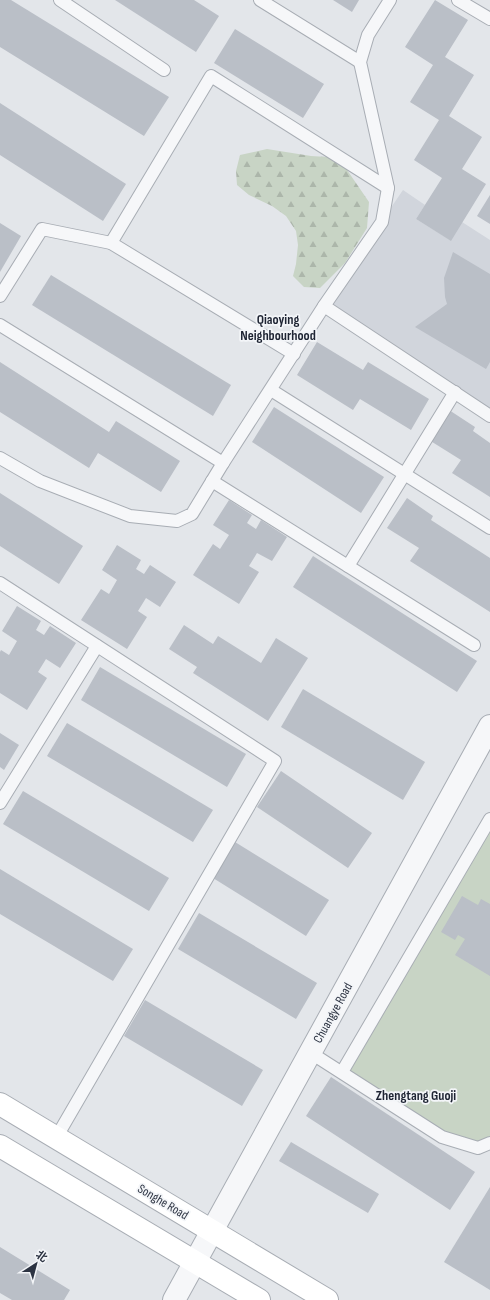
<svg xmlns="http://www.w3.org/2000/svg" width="490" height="1300" viewBox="0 0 490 1300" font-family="'Sofia Sans Condensed','Noto Sans SC',sans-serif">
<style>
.built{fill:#d1d5dc}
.grass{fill:#c8d4c5}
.forest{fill:url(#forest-firs)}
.building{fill:#babfc7}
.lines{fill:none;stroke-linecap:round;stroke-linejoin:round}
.service-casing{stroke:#a8adb4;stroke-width:14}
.minor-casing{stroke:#a8adb4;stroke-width:24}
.secondary-casing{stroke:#a8adb4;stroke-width:24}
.service{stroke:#f6f7f9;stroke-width:12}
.minor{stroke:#f6f7f9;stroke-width:22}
.secondary{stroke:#fff;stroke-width:22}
.labels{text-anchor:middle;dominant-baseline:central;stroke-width:3.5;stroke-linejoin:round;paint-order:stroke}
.street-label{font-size:13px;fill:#2c3342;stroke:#f3f5f8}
.neighbourhood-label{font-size:14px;font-weight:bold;fill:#1e2433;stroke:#f3f5f8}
</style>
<defs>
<pattern id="forest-firs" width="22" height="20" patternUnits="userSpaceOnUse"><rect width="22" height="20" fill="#c8d4c5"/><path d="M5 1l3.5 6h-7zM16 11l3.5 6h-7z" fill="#acb6aa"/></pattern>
</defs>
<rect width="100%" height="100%" fill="#e3e6ea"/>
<polygon class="built" points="403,190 425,205 416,219 450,240 462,222 490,240 490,416 324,306"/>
<polygon class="grass" points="490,819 490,1143 478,1148 442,1137 342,1072"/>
<polygon class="forest" points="267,149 311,156 327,157 345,167 369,202 367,228 345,263 320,288 304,287 293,276 296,264 298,245 296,231 286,216 272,206 249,195 237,185 236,171 240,155"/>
<g class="building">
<polygon points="0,0 11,0 169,97 144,136 0,47"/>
<polygon points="115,0 194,0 219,16 196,52"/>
<polygon points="333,0 359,0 352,12"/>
<polygon points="435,0 468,20 445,57 474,75 449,116 482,137 462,169 486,184 451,241 416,219 442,178 414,160 439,120 410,102 433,65 405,47"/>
<polygon points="235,29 324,84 303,118 214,63"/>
<polygon points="0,103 126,184 103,221 0,155"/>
<polygon points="490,195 490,224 477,216"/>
<polygon points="0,223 21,236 0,272"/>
<polygon points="453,252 490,274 490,362 486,369 415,327 447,304 445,297 444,278"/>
<polygon points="51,275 231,385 213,416 32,305"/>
<polygon points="317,342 363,370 368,362 429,399 411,430 360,399 353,410 297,375"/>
<polygon points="0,362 109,432 116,421 180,461 161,492 98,453 89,468 0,412"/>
<polygon points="274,407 384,477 361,513 252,442"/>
<polygon points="449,410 475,427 473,431 490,443 490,497 452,473 461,460 429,440"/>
<polygon points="0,493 83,546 59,584 0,546"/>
<polygon points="407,498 433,516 431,520 490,558 490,612 410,561 419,548 387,528"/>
<polygon points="229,500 252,515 247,523 256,529 261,520 287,537 272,561 257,553 249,566 259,572 239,604 193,575 213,544 220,549 229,535 213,525"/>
<polygon points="117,545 141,560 136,569 144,574 150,565 176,582 160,607 146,598 138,611 147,617 127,649 81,620 101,589 109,594 117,580 102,570"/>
<polygon points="313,556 477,661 457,692 293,587"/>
<polygon points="17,606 41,621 36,630 44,635 50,626 76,643 60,668 46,659 38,672 47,678 27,710 0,693 0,652 1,650 9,655 17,641 2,631"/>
<polygon points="184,625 213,644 218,636 261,663 276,638 308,658 268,721 193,673 197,667 169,649"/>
<polygon points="100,667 246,754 227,787 81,700"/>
<polygon points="303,689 425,762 403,800 281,727"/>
<polygon points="67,723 213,810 193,842 47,756"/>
<polygon points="0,733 19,745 4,770 0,767"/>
<polygon points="281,771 372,833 348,868 257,807"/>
<polygon points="23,791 169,878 149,911 3,824"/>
<polygon points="235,842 329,900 306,936 213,878"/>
<polygon points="0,869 133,949 113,981 0,914"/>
<polygon points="462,896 478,905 481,899 490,904 490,976 455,955 465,939 458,935 455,940 441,932"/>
<polygon points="199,913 317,983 296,1019 178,949"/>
<polygon points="145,1000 263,1070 242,1106 124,1036"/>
<polygon points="331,1077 475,1172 450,1210 306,1116"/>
<polygon points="291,1142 379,1194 368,1213 279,1161"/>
<polygon points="490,1187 490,1290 444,1262"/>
<polygon points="0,1247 70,1290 64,1300 12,1300 0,1293"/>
</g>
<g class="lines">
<g class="service-casing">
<g id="service">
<polyline points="60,0 164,70"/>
<polyline points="260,0 360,62"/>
<polyline points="458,0 490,19"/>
<polyline points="111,243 211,76 388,188"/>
<polyline points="0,296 42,229 111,243 294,354"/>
<polyline points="324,306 490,416"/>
<polyline points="0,325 223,463"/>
<polyline points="271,390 490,528"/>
<polyline points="0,458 40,481 130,516 177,521 192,514 223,463 324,306 382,222 388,188 360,62 368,35 390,0"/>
<polyline points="212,481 474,645"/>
<polyline points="348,566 455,392"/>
<polyline points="0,583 275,761 56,1138"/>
<polyline points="0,803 97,646"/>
<polyline points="311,1053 442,1137 478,1148 490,1143"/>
<polyline points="342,1072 490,819"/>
</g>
</g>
<g class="minor-casing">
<polyline id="minor" points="174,1300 490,726"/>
</g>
<g class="secondary-casing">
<g id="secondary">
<polyline points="0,1104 327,1300"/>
<polyline points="0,1146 259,1300"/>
</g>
</g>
<use href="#service" class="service"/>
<use href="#minor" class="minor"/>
<use href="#secondary" class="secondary"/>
</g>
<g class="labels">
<g class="street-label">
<text transform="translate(333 1013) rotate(-61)">Chuangye Road</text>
<text transform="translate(163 1202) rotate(31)">Songhe Road</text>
</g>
<g class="neighbourhood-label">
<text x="278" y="319">Qiaoying<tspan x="278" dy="16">Neighbourhood</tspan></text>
<text x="416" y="1095">Zhengtang Guoji</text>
</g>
</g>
<g transform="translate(36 1264) rotate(36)" stroke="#f3f5f8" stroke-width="3" paint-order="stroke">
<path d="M0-3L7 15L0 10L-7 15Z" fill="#2c3342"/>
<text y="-6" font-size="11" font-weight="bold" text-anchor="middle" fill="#2c3342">北</text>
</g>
</svg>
